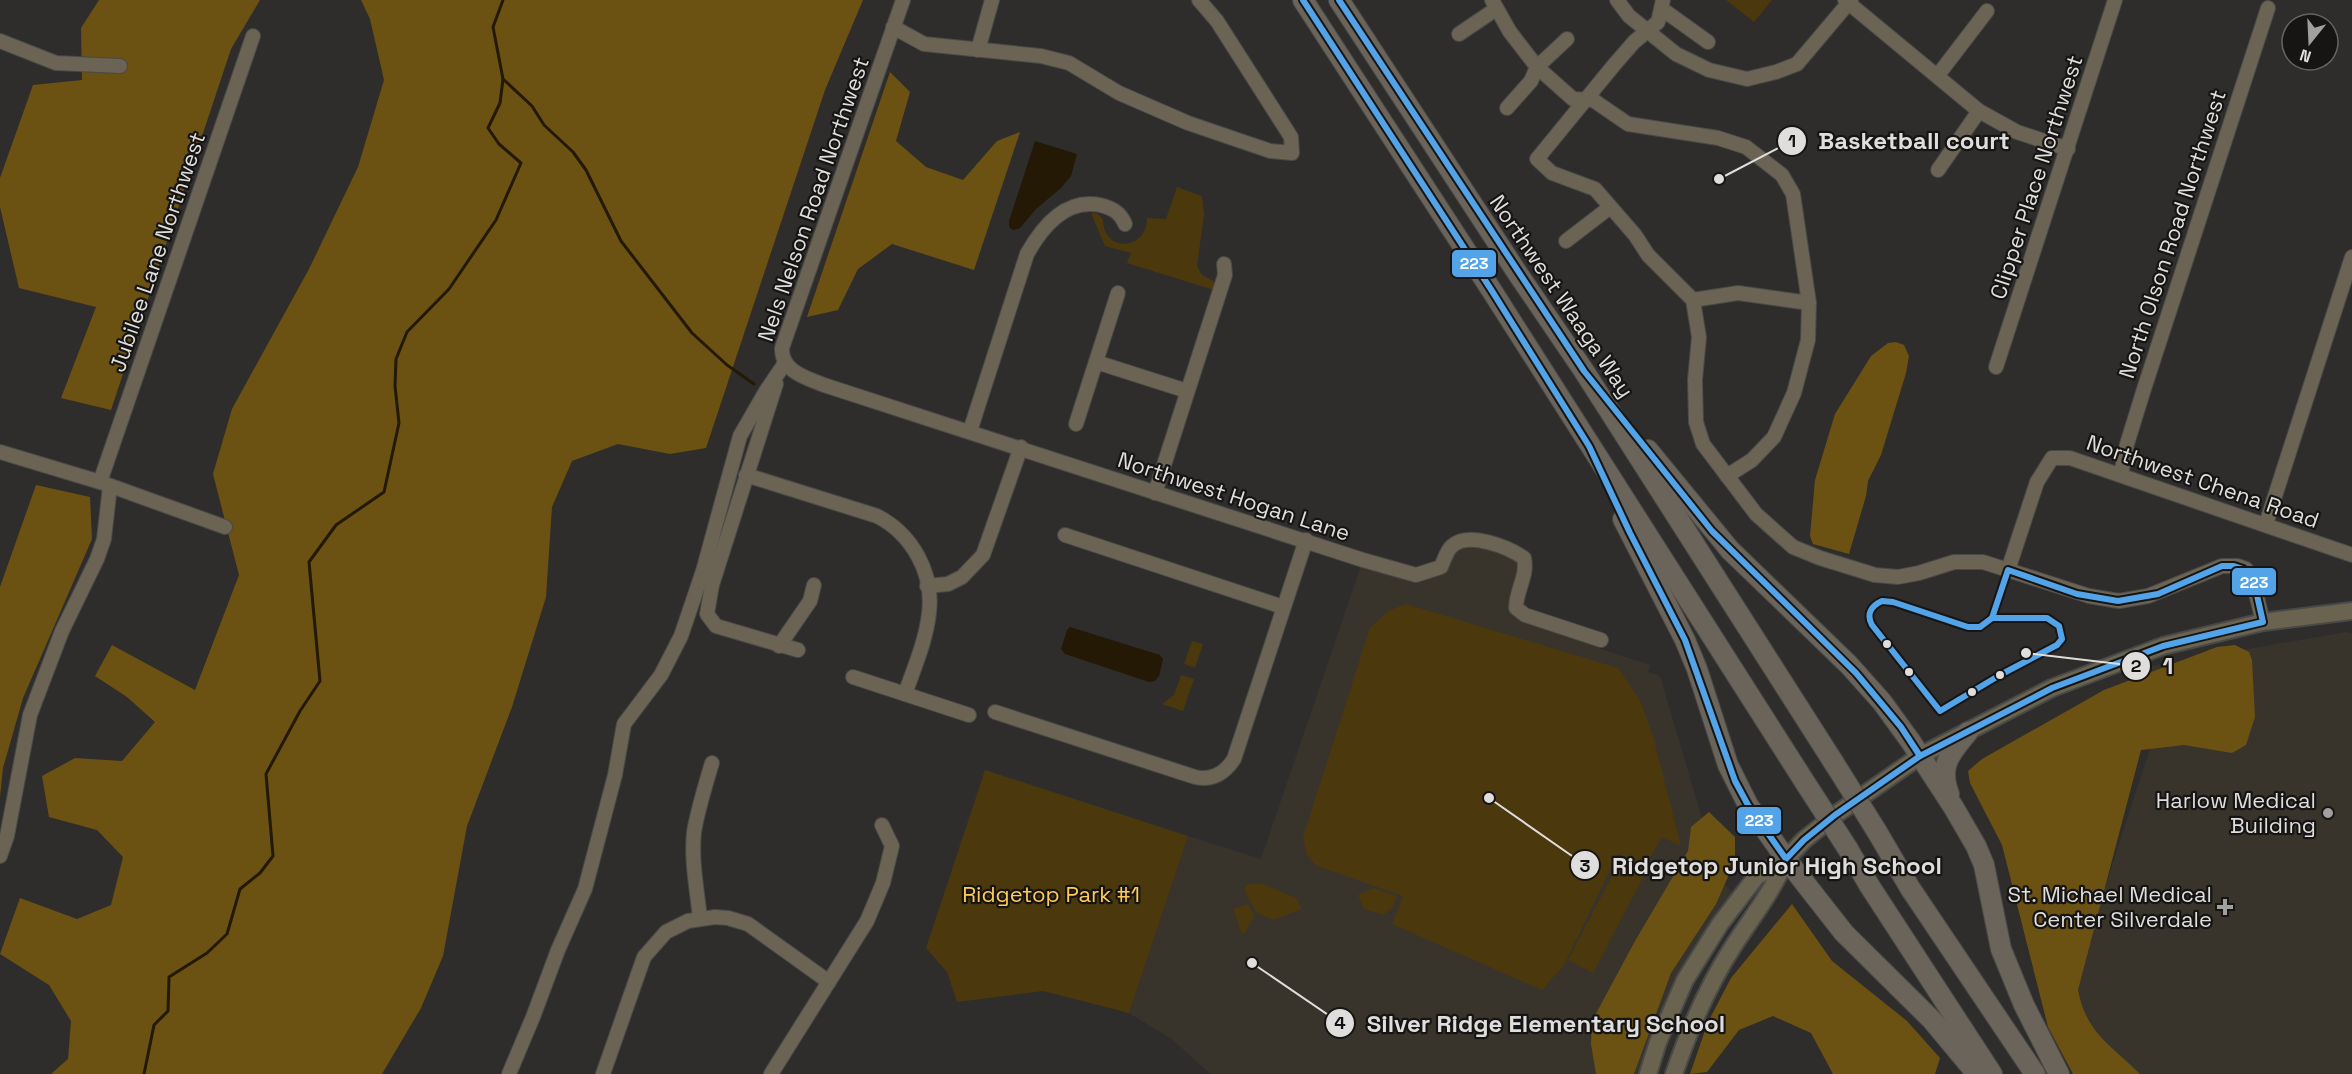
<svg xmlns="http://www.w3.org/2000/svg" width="2352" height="1074" viewBox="0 0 2352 1074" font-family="'Space Grotesk',sans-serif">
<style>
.built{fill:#38342c}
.green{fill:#4b390d}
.forest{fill:#6b5213}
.water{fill:#231904}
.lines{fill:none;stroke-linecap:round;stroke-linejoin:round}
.stream{stroke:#231904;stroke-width:3}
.minor-casing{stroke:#494948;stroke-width:16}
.major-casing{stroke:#494948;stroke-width:20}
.highway-casing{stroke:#494948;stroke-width:22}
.minor{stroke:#6b6353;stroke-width:14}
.major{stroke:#6a6350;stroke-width:16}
.highway{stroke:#6a645a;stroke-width:20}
.highway-bridge-casing{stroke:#494948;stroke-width:22;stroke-linecap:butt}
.highway-bridge{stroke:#6a645a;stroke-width:20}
.bus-1-casing{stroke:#161514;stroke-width:10}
.bus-1{stroke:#53a3e8;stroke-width:6}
.bus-dot{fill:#dfdedc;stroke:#161514;stroke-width:2}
.poi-dot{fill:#a1a09e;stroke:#161514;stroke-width:2}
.labels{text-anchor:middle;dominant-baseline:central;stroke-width:4.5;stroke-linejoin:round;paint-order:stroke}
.street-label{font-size:22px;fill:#dfdedc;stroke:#161514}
.poi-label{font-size:22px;fill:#dfdedc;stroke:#161514;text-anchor:end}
.park-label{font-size:22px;fill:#ffcb56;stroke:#161514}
.leader{fill:none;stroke:#dfdedc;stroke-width:2}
.callout-dot{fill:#dfdedc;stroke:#161514;stroke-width:2}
.mark-label{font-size:18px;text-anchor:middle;font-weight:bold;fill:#111}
.callout-label{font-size:24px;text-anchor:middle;font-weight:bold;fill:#dfdedc;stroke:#161514;stroke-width:4.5;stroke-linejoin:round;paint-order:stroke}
.line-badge{stroke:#161514;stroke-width:2}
.badge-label{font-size:16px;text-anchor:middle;font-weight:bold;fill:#fff}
</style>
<rect width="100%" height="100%" fill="#2e2d2b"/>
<g class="built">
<polygon points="1461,540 1524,558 1516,608 1601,640 1598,648 1650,665 1648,672 1660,676 1711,849 1716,874 1738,899 1720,924 1648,1074 1210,1074 1173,1040 1129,1013 1188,836 1261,859 1363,560 1421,574"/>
<polygon points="2346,632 2352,633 2352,1074 2113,1074 2074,998 2077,973 2163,709 2150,666"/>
</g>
<g class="green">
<polygon points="1726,0 1772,0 1754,22"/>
<path d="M1177,187L1202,196L1204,215L1197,266L1202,275L1217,283L1214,290L1127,263L1131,253L1105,246L1091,213L1098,214L1103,220C1103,252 1147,252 1147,218L1166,219Z"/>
<polygon points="1406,604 1618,668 1640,700 1653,736 1681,846 1662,837 1646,865 1618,854 1564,965 1542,990 1392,924 1403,896 1317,866 1307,855 1303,837 1370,628 1388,611"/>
<polygon points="1192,641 1203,644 1195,668 1184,664"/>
<polygon points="1181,675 1194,679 1183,711 1162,704 1174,695"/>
<polygon points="985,770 1188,836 1129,1013 1043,991 957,1002 947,972 926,948"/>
<polygon points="1621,859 1646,872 1593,973 1568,960"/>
<polygon points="1260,883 1296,898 1302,909 1273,920 1257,913 1244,890 1247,885"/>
<polygon points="1373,888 1397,896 1393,907 1383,915 1364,909 1358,895"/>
<polygon points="1248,904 1254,915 1245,933 1242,934 1233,909"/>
</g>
<g class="forest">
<polygon points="99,0 260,0 231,49 111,410 61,398 96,307 19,288 0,207 0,178 33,85 82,80 81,28"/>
<polygon points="361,0 863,0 825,90 706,448 670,454 618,444 572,461 552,507 546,597 512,707 467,826 443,956 421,1008 382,1074 51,1074 68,1059 71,1021 49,985 0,954 20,898 77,919 111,905 123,857 97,830 49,817 42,776 75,758 122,761 155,722 127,697 95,676 112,645 195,690 239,575 213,474 232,409 309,269 358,167 384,80 370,19"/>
<polygon points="890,72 910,92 896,141 926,167 963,180 997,141 1020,132 974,270 892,244 858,269 838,310 807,317"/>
<polygon points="1896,342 1904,345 1909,356 1906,373 1881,455 1868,481 1866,496 1849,554 1813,544 1810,536 1815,480 1835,414 1871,356 1888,343"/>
<polygon points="36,485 90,497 92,539 23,698 3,768 0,797 0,587"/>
<path d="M2235,645L2249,652L2252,660L2255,717L2246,745L2232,753L2184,745L2141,750L2078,990C2086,1033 2111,1045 2140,1074H2073L2048,1027L2002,845L1970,783L1968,771L1982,759L2104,690L2217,647Z"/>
<polygon points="1709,812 1735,837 1735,861 1716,904 1671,973 1634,1074 1596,1074 1591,1044 1592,1021 1635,941 1688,851 1691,827"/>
<polygon points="1792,904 1832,961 1907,1021 1940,1058 1935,1074 1833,1074 1811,1033 1773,1016 1739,1030 1707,1072 1690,1074 1708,1022 1731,978"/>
</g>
<g class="water">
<polygon points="1035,141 1077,154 1071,176 1061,188 1036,209 1020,228 1013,230 1009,227 1009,221"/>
<polygon points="1070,627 1160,655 1163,659 1159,676 1155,681 1149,682 1065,654 1061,649 1067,630"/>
</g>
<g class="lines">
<g class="stream">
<polyline points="503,79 532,106 544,125 573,152 586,170 621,241 692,333 727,365 754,384"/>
<polyline points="144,1074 154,1025 168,1011 169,977 207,953 227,934 240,889 260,873 273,856 266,774 300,711 320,681 309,562 336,525 384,492 399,423 395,386 396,359 407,332 449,289 496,220 521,163 499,144 488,128 500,103 503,79 493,27 503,0"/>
</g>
<g class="minor-casing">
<g id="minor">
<path d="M903,0L782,348C781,371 806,378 824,385L1363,560L1416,575L1441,567C1444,560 1447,550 1452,546C1469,531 1508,547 1524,558C1528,576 1516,590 1516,608L1525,615L1601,640"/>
<polyline points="1492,0 1510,32 1537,67 1573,99 1593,100 1628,124 1718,138 1746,147 1782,175 1793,194 1809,303 1808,340 1794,393 1774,437 1752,460 1727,476"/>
<polyline points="1617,0 1629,16 1676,54 1709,70 1747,79 1776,72 1797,64 1851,0"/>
<polyline points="1663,0 1658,22 1634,42 1614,65 1537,159 1552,173 1595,189 1635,235 1648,255 1693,300 1699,337 1695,380 1696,422 1703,444 1756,514 1793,547 1820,558 1875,575 1898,577 1919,573 1954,562 1983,562 2089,596 2119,601 2148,596 2222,566 2238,566 2246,569 2252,577 2263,622"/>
<polyline points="1845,0 1979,111 2017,132 2068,149"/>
<polyline points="1662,9 1708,42"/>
<polyline points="893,27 924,44 1041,56 1069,63 1119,93 1188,123 1270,151 1292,153 1291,137 1217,21 1199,0"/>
<polyline points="1459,34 1496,9"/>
<polyline points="0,41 56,63 120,66"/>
<polyline points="978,50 992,0"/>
<polyline points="1938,75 1987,11"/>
<polyline points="1507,108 1531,81 1537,67 1567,39"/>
<polyline points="1938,170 1979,111"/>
<polyline points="1566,241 1609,208"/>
<polyline points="1693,300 1738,293 1809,303"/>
<polyline points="1096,362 1187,391"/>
<polyline points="1996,367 2115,0"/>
<polyline points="776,384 712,585 707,614 716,626 798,650"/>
<polyline points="1076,424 1118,293"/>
<path d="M970,431L1027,254C1042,227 1065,198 1100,205C1112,208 1120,212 1125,224"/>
<polyline points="0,452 100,482 225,527"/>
<polyline points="2121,474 2127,444 2144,389 2268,8"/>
<path d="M746,475L877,516C912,534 934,573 929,613C926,641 914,668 905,694"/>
<polyline points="100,482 253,36"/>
<polyline points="1155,493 1225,275 1224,264"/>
<polyline points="2266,524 2352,257"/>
<polyline points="1065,535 1283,607"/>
<polyline points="2008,570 2037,482 2052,458 2070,458 2352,555"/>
<polyline points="927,586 948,584 962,577 983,555 1021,447"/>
<polyline points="779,646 810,601 814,585"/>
<polyline points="853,677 969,715"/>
<path d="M995,712L1195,777C1212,781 1225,773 1234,759L1306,540"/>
<polyline points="0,856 7,836 30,715 62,631 97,559 104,539 110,486"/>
<path d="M700,918C697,890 691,860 694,832C698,809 705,786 712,763"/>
<polyline points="509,1074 533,1017 558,950 585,889 615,775 624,724 661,675 681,636 703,571 740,436 766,391 785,363"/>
<polyline points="603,1074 644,957 666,932 688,921 715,917 728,918 748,924 829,982"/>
<polyline points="771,1074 867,921 883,883 892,846 882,825"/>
</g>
</g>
<g class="major-casing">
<g id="major">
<polyline points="1648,1074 1658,1042 1685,980 1720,924 1756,877 1786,859 1804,840 1835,815 1920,756 2052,688 2163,646 2263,622 2352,611"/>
<path d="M1674,1074C1689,1030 1708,985 1734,945C1752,917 1773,891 1786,859"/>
</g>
</g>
<g class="highway-casing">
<g id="highway">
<polyline points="1303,0 1492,291 1806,784"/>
<polyline points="1339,0 1518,274 1584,371 1834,763"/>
<polyline points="1648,450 1730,550 1849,665 1882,702 1911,742 1954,808 1976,846 1984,865 2001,949 2024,1005 2059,1074"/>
<polyline points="1623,519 1685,640 1697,669 1728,765 1748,805 1786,859 1844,933 1932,1020 1977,1074"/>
<path d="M1949,794C1938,765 1951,753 1968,732"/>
<polyline points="1876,830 1910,888 2035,1074"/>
<polyline points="1848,849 1869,885 1992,1074"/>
</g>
</g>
<use href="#minor" class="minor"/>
<use href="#major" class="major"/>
<use href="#highway" class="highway"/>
<g class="highway-bridge-casing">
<g id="highway-bridge">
<polyline points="1834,763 1876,830"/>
<polyline points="1806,784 1848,849"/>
</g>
</g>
<use href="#highway-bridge" class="highway-bridge"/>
<g class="bus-1-casing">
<g id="bus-1">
<polyline points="1303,0 1492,291 1589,446 1630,533 1685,640 1735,781 1748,805 1786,859 1804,840 1835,815 1920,756 2052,688 2163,646 2263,622 2254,582 2243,569 2234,566 2222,566 2158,594 2118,601 2077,594 2008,570 1992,618"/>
<polyline points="1339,0 1584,371 1712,531 1856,673 1901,727 1920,756"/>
<path d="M1882,601L1893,602L1968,627H1980L1992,618H2047L2059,626L2062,639L2057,645L2000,675L1940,711L1872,625C1866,614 1871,606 1882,601Z"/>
</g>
</g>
<use href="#bus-1" class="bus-1"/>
</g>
<g class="bus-dot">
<circle cx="1887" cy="644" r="5"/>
<circle cx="1909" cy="672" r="5"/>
<circle cx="2000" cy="675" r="5"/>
<circle cx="1972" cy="692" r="5"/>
</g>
<g class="poi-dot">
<circle cx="2328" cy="813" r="6"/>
<path d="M2222 898h6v6h6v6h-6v6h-6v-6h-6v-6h6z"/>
</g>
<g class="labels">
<g class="street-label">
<text transform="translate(2036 177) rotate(-72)">Clipper Place Northwest</text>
<text transform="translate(813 199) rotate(-71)">Nels Nelson Road Northwest</text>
<text transform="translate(2172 234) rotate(-72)">North Olson Road Northwest</text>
<text transform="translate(157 252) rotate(-71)">Jubilee Lane Northwest</text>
<text transform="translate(1562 296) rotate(56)">Northwest Waaga Way</text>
<text transform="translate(2203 481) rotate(19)">Northwest Chena Road</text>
<text transform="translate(1234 496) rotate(18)">Northwest Hogan Lane</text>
</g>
<g class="poi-label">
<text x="2316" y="800">Harlow Medical<tspan x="2316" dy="25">Building</tspan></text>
<text x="2212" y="894">St. Michael Medical<tspan x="2212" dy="25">Center Silverdale</tspan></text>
</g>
<g class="park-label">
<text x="1051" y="894">Ridgetop Park #1</text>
</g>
</g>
<path class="leader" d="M1719 179L1792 141M2026 653L2136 666M1489 798L1585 865M1252 963L1340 1023"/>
<g class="callout-dot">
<circle cx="1719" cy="179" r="6"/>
<circle cx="2026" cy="653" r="6"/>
<circle cx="1489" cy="798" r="6"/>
<circle cx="1252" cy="963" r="6"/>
<circle cx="1792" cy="141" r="15"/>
<circle cx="2136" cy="666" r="15"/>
<circle cx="1585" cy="865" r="15"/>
<circle cx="1340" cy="1023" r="15"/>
</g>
<g class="mark-label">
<text x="1792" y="147">1</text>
<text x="2136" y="672">2</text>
<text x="1585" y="872">3</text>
<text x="1340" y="1029">4</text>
</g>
<g class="callout-label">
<text x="1914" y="149">Basketball court</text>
<text x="2168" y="674">1</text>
<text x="1777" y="874">Ridgetop Junior High School</text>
<text x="1546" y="1032">Silver Ridge Elementary School</text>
</g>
<g class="line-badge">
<rect x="1451" y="249" width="46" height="29" rx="6" fill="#53a3e8"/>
<rect x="2231" y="567" width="46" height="29" rx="6" fill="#53a3e8"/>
<rect x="1736" y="806" width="46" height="29" rx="6" fill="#53a3e8"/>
</g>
<g class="badge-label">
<text x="1474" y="269">223</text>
<text x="2254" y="588">223</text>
<text x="1759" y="826">223</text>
</g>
<g transform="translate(2310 42) rotate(198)"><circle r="28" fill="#161514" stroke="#666564" stroke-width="1.5"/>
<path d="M0-4.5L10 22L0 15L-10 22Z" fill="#a1a09e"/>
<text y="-9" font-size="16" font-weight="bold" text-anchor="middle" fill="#dfdedc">N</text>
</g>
</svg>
